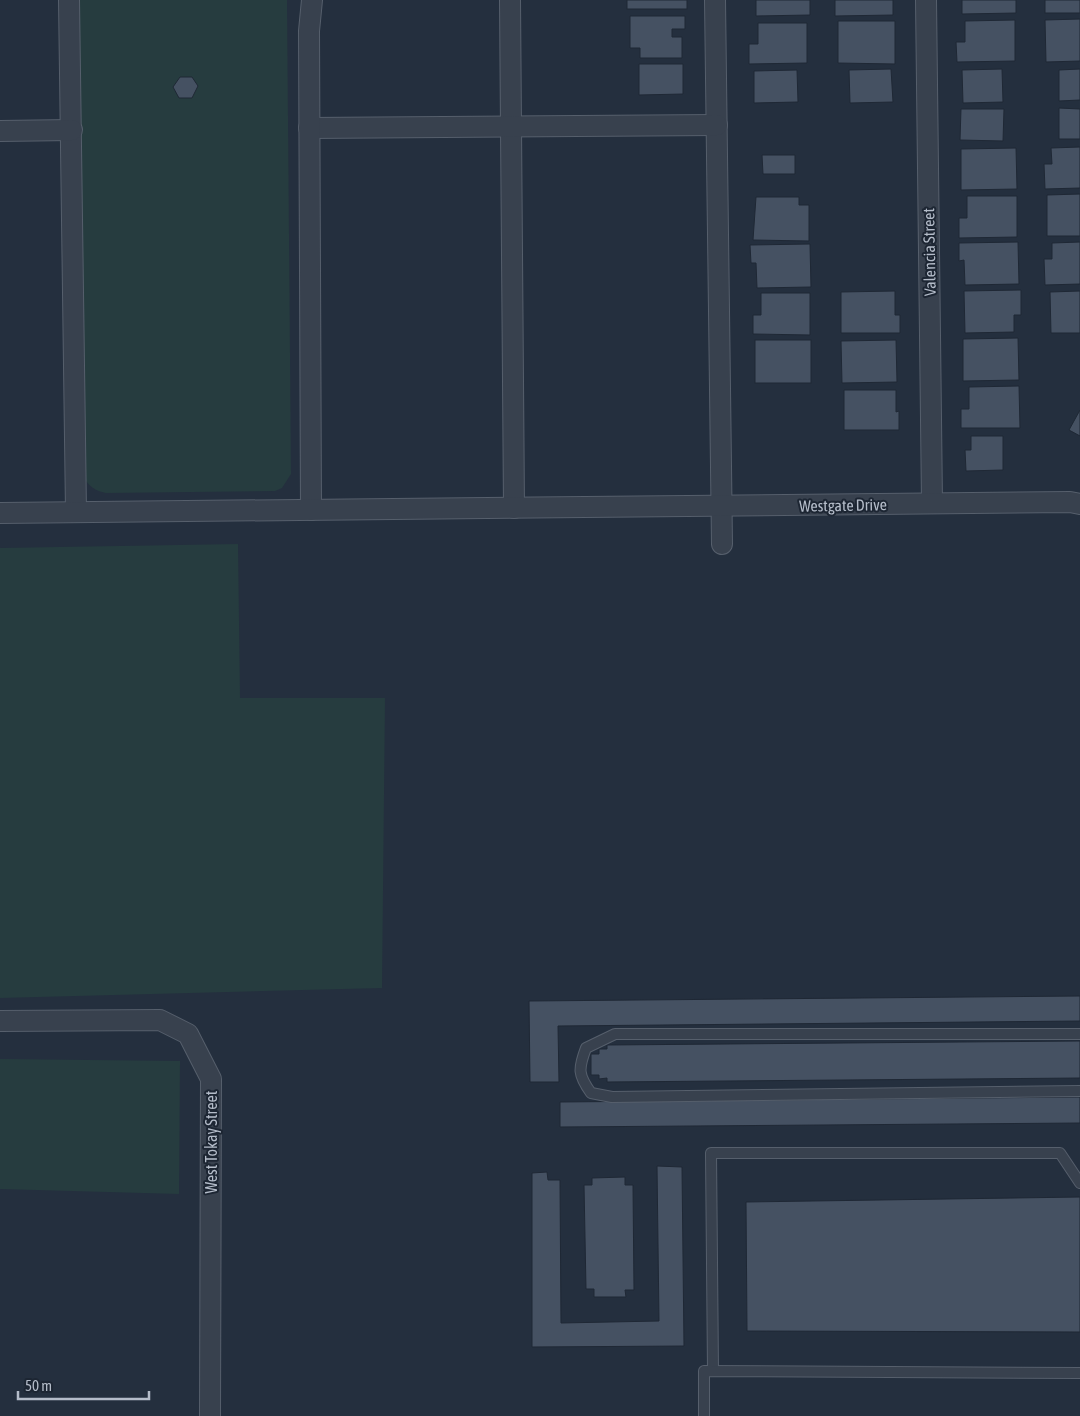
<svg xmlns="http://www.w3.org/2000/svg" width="1080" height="1416" viewBox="0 0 1080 1416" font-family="'Asap Condensed',sans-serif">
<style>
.green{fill:#263c3f}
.building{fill:#455162;stroke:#1f2835}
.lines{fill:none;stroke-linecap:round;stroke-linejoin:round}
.lane-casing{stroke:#565f6c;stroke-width:12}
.street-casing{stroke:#565f6c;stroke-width:22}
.lane{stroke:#38414e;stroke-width:10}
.street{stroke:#38414e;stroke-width:20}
.labels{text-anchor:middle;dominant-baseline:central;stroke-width:4;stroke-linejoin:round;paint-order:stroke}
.street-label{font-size:16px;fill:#b4bcc9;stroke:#1d2633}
</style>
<rect width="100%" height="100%" fill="#242f3e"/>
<g class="green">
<path d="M78,0H287L291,474L282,488L275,491L106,493C95,491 89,486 83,477Z"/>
<polygon points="238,544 240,698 385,698 382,988 0,998 0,548"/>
<polygon points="0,1059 180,1061 179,1194 0,1189"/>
</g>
<g class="building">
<rect x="627" y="0" width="60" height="9"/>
<polygon points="756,0 810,0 810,15 756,16"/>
<polygon points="835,0 893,0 893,15 835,16"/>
<polygon points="962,0 1016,0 1016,13 962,14"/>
<rect x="1045" y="0" width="35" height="13"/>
<polygon points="630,16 685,16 685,29 672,29 672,37 682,37 682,58 640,58 640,48 630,48"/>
<polygon points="1080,19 1080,61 1046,62 1045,20"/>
<polygon points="1015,20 1015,61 957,62 956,42 965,42 965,21"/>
<polygon points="838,21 895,21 895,64 838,63"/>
<polygon points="758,23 807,23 807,63 749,64 749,44 758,44"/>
<polygon points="639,64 683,64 683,94 639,95"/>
<polygon points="891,69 893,102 850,103 849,70"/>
<polygon points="1002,69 1003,102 963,103 962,70"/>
<polygon points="1080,69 1080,100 1059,101 1059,70"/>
<polygon points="797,70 798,102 754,103 754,71"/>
<polygon points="180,77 192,77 198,86 192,98 179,98 173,87"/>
<polygon points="1059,108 1080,109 1080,139 1059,139"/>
<polygon points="961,109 1004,109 1003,141 960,140"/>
<polygon points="1080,147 1080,188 1045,189 1044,164 1052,164 1051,148"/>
<polygon points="1016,148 1017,189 961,190 961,149"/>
<polygon points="762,155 795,155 795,174 763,174"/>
<polygon points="1080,194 1080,236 1047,236 1047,195"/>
<polygon points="967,196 1017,196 1017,237 959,238 959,218 967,218"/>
<polygon points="756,197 799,197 799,205 809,205 809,241 753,240"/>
<polygon points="1018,242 1019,284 965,285 964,260 959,261 959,243"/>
<polygon points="1080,242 1080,284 1045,285 1044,259 1052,259 1052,243"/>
<polygon points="810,244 811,287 757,288 756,263 751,263 750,245"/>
<polygon points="1021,290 1021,315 1014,315 1014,332 965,333 964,291"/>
<polygon points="895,291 895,315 900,315 900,333 841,333 841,292"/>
<polygon points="1080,291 1080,333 1051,333 1050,292"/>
<polygon points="761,293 810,293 810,335 753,334 753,315 761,315"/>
<polygon points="1018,338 1019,380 963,381 963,339"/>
<rect x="755" y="340" width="56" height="43"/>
<polygon points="896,340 897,382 842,383 841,341"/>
<polygon points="1019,386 1020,428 961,428 961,409 969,409 969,387"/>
<polygon points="844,390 896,390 896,412 899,411 899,430 844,430"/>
<polygon points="1080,410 1080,436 1069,430"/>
<polygon points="971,436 1003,436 1003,470 966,471 965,450 971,450"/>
<polygon points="1080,996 1080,1021 558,1026 559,1082 530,1082 529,1001"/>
<polygon points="1080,1041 1080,1078 607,1082 607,1078 599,1079 599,1075 591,1075 591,1054 599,1054 599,1049 607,1049 607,1045"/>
<polygon points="1080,1097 1080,1123 560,1127 560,1102"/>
<polygon points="657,1166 682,1167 684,1346 532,1347 532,1173 547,1172 548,1180 560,1180 561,1323 659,1321"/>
<polygon points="625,1177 625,1185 633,1185 634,1290 625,1290 626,1297 594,1297 594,1289 586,1289 584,1185 592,1185 592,1178"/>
<polygon points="1080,1197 1080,1332 747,1331 746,1202"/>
</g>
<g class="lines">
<g class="lane-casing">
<g id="lane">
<path d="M1080,1034H615L586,1048C578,1069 578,1075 591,1093L612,1097L1080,1091"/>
<polyline points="713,1371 711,1153 1060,1153 1080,1183"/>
<polyline points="704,1416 704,1371 1080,1373"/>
</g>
</g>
<g class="street-casing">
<g id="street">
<polyline points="69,0 76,512"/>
<polyline points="510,0 514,508"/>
<polyline points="715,0 722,544"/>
<polyline points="926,0 932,503"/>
<polyline points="309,128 717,125"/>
<polyline points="0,131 72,130"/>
<polyline points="311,510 309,31 312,0"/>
<polyline points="0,513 1070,502 1080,504"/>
<polyline points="0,1021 160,1020 188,1034 211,1079 210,1416"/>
</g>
</g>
<use href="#lane" class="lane"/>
<use href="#street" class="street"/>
</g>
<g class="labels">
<g class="street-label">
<text transform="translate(929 252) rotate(-91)">Valencia Street</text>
<text transform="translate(843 505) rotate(-1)">Westgate Drive</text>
<text transform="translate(211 1142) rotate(-90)">West Tokay Street</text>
</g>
</g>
<path d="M18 1391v8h131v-8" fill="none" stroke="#b4bcc9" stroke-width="2.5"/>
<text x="25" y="1391" font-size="15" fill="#b4bcc9" stroke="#1d2633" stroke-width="4" paint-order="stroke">50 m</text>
</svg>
